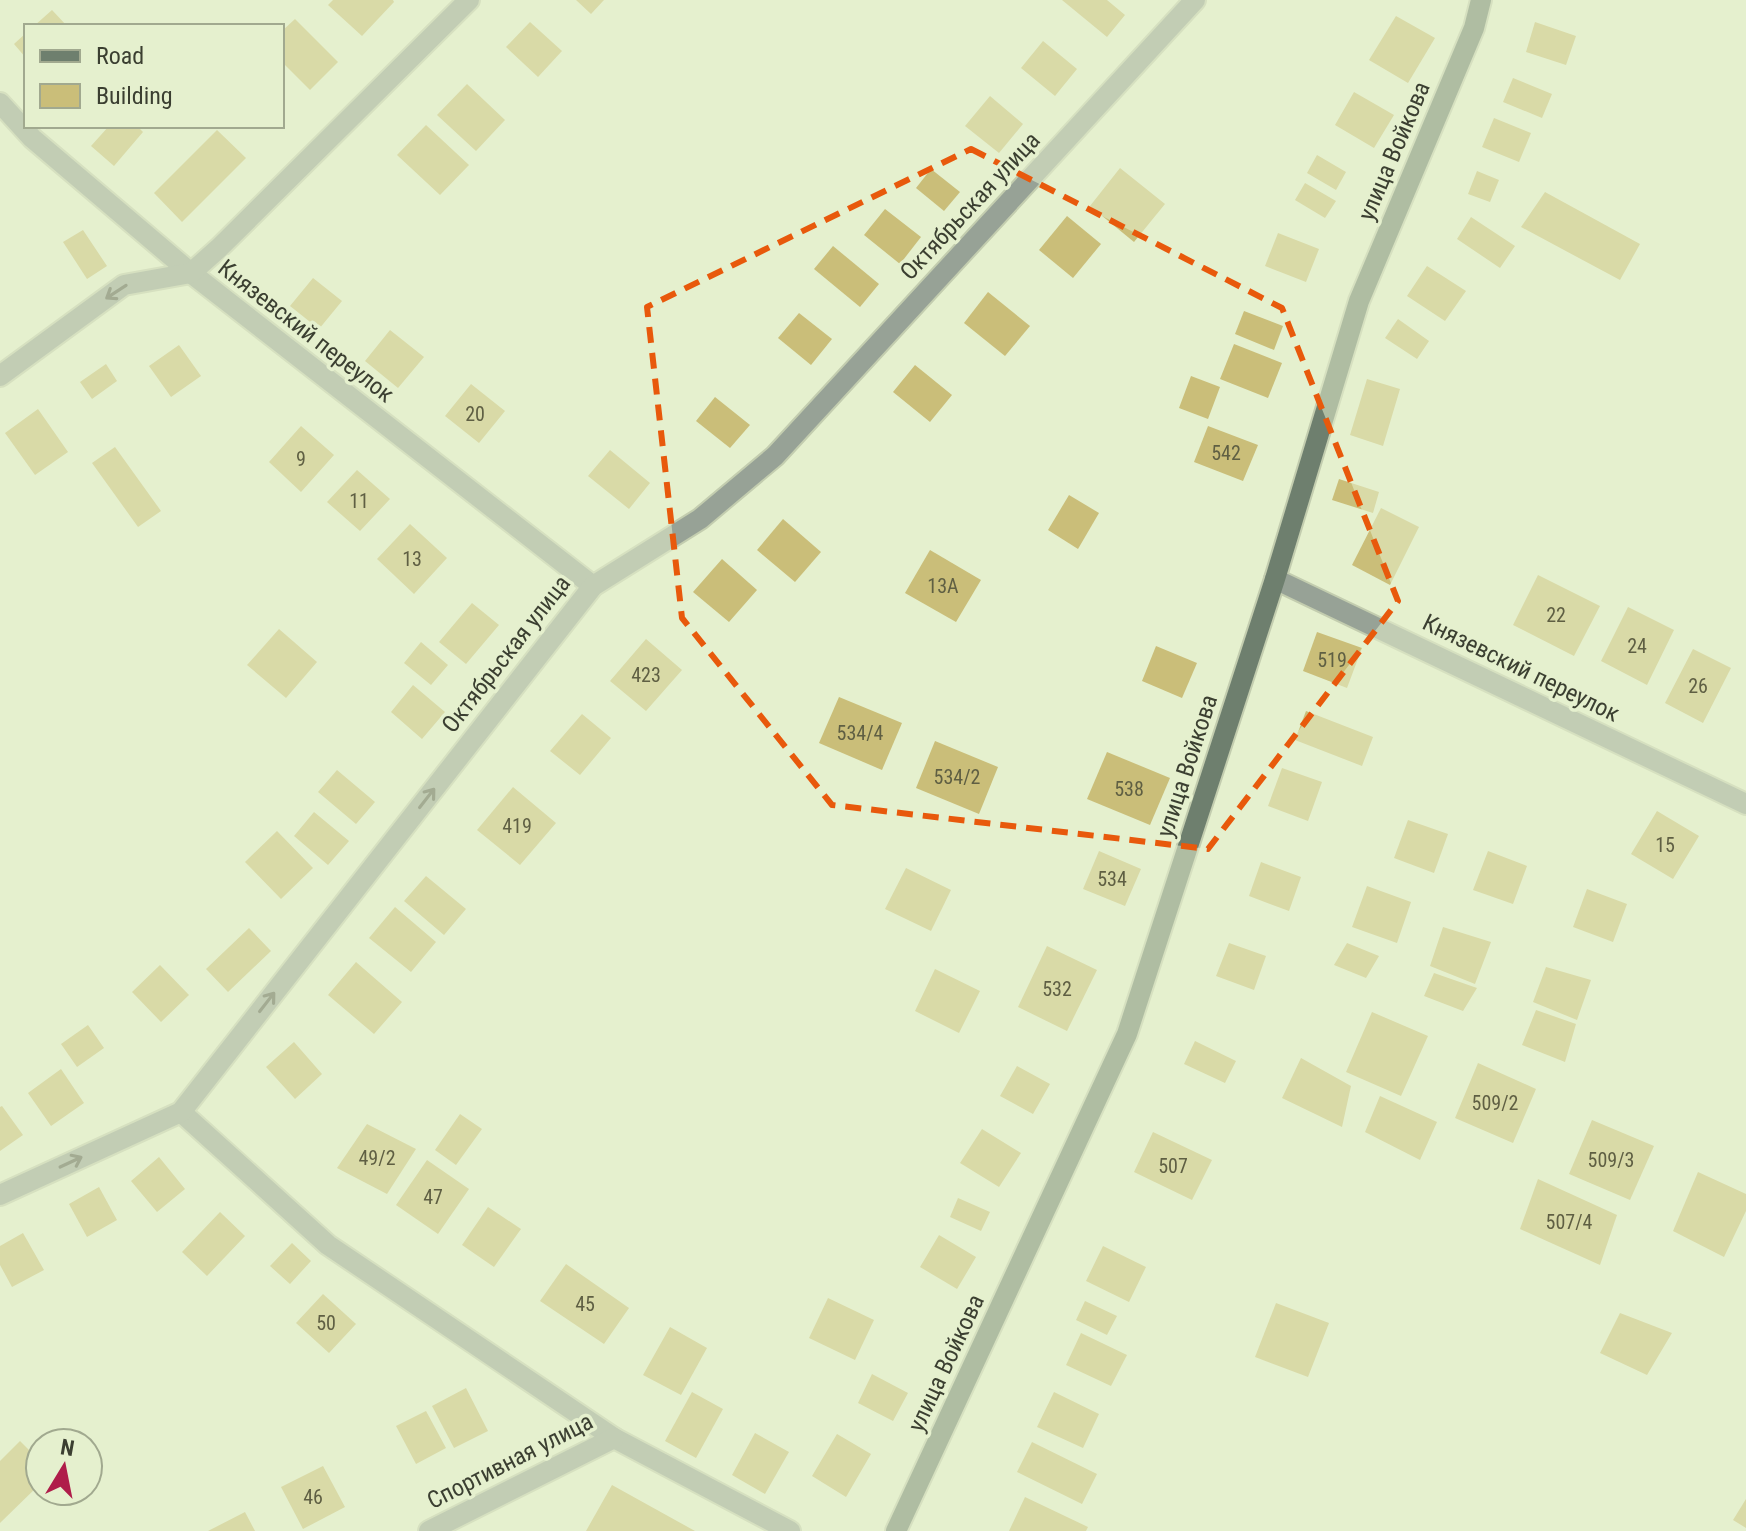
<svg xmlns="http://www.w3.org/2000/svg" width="1746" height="1531" viewBox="0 0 1746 1531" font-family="'Roboto Condensed',sans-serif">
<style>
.building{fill:#cabe79}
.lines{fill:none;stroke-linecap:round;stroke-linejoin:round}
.street-casing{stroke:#c3cdaf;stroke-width:24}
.secondary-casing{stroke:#c3cdaf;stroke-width:24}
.street{stroke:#97a296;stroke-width:20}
.secondary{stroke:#6e7f6e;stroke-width:20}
.oneway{stroke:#52584a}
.marked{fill:none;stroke:#e8590c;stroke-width:6;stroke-dasharray:16 10;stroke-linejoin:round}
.labels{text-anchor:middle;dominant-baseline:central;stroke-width:7;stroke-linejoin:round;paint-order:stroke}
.number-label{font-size:20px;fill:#5f5f43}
.street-label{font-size:24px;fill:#3b3f31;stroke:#e5f0ce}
</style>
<rect width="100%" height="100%" fill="#e5f0ce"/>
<g class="building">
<polygon points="333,0 393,0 394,2 362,36 328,5"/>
<polygon points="576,0 604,0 591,14"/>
<polygon points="1062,0 1107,0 1125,15 1107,37"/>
<polygon points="52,10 67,26 34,26"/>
<polygon points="1396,16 1435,38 1408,83 1369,60"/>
<polygon points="295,19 338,62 310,90 282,62 282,31"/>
<polygon points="530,22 562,51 538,77 506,47"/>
<polygon points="1535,22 1576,36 1566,65 1526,52"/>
<polygon points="26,33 26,58 14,44"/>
<polygon points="1043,41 1077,69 1055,96 1021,68"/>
<polygon points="1513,78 1552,94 1542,118 1503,102"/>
<polygon points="467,84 505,120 476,151 437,115"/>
<polygon points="1354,92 1394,115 1374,148 1335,125"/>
<polygon points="990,96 1023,124 999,153 965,126"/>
<polygon points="1494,118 1531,133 1519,162 1482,147"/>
<polygon points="426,125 469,165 440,195 397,155"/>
<polygon points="109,126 137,126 143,132 114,166 91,146"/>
<polygon points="217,130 246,158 182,222 154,193"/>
<polygon points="1317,155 1346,172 1336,190 1307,173"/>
<polygon points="1120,168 1165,204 1134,242 1090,206"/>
<polygon points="931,169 960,192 944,211 916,188"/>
<polygon points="1477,171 1499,180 1490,202 1468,194"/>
<polygon points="1305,183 1336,201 1325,218 1295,200"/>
<polygon points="1545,192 1640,244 1620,280 1521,227"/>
<polygon points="885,209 921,237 900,264 864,235"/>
<polygon points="1067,216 1101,244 1073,278 1039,250"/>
<polygon points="1471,217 1515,246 1500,268 1457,239"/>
<polygon points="83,230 107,266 87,279 63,242"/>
<polygon points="1278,233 1319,249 1306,282 1265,266"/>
<polygon points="833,246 879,284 860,307 814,269"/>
<polygon points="1427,266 1466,291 1445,321 1407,296"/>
<polygon points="313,278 342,301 319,329 290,306"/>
<polygon points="988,292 1030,326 1005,356 964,323"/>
<polygon points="1244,311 1283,326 1274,350 1235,334"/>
<polygon points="799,313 832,339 811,365 778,338"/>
<polygon points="1398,319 1429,341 1417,359 1385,338"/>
<polygon points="390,330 424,357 398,388 365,361"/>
<polygon points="1234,344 1282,363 1268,398 1220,379"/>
<polygon points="179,345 201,376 171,397 149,366"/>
<polygon points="106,364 117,381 92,399 80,382"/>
<polygon points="915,365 952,395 930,422 893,392"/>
<polygon points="1191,376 1220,387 1208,419 1179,408"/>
<polygon points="1367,379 1400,389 1383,446 1350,435"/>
<polygon points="471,384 505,411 479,443 445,416"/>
<polygon points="715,397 750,425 730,448 696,421"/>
<polygon points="38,409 68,452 35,475 5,433"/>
<polygon points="301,426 334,455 301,492 269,462"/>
<polygon points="1208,426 1258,445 1243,481 1194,462"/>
<polygon points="115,447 161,511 138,527 92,463"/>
<polygon points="610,450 650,483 629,509 588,476"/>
<polygon points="357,470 390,499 360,531 327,502"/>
<polygon points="1339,479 1379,492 1373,513 1332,500"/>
<polygon points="1069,495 1099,513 1078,549 1048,530"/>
<polygon points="1381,508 1419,527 1390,585 1352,565"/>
<polygon points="783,519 821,552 795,582 757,550"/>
<polygon points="410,524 447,558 414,594 377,559"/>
<polygon points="930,550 981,580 956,622 905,593"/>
<polygon points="722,559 757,590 729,622 693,592"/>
<polygon points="1538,575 1600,606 1574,656 1513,625"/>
<polygon points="472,603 499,625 466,664 439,642"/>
<polygon points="1628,607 1674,630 1647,685 1601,661"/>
<polygon points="279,629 317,662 286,698 247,665"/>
<polygon points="1317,632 1362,648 1347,688 1303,671"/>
<polygon points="646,639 682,670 646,711 610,681"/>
<polygon points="421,642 448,665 431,685 404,663"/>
<polygon points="1156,646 1197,663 1182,698 1142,681"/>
<polygon points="1693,649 1731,668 1703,723 1665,703"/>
<polygon points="413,685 445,712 422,739 391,712"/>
<polygon points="839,697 902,723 882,770 819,743"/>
<polygon points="1306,711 1373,737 1362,766 1295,740"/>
<polygon points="582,714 611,738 580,775 550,751"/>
<polygon points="935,741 998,767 979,814 916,788"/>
<polygon points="1107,752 1170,778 1150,825 1087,799"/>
<polygon points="1282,768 1322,782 1308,821 1268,806"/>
<polygon points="337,770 375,802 356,824 318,792"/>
<polygon points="513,787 556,823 520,865 477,830"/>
<polygon points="1657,811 1699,836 1673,879 1631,854"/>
<polygon points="314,812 349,841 328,865 294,836"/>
<polygon points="1408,820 1448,834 1434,873 1394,858"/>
<polygon points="277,831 313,868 281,899 245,862"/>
<polygon points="1099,851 1141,869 1125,906 1083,889"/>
<polygon points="1488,851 1527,866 1513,904 1473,890"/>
<polygon points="1261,862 1301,877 1289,911 1249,896"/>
<polygon points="906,868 951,890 931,931 885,909"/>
<polygon points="426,876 466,909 444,935 404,901"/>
<polygon points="1367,886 1411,902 1397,943 1352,927"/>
<polygon points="1587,889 1627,904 1613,942 1573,927"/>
<polygon points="395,907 436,942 411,972 369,938"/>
<polygon points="1443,927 1491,942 1475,984 1430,966"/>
<polygon points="249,928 271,951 228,992 206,969"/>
<polygon points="1229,943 1266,956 1254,990 1216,976"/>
<polygon points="1347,943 1379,956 1366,978 1334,965"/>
<polygon points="1047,946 1097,970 1067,1031 1018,1007"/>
<polygon points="356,962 402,1002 374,1034 328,995"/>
<polygon points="160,965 189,995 161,1022 132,992"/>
<polygon points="1546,967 1591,980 1577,1020 1533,1002"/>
<polygon points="935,969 980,991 959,1033 915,1011"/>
<polygon points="1434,973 1477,988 1463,1011 1424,996"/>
<polygon points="1536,1010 1576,1024 1565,1062 1522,1045"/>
<polygon points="1372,1012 1428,1036 1401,1096 1346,1072"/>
<polygon points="88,1025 104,1048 77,1067 61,1044"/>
<polygon points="1195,1041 1236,1061 1225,1083 1184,1064"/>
<polygon points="294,1042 322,1074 295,1099 266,1067"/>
<polygon points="1301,1058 1351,1086 1342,1127 1282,1098"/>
<polygon points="1478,1063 1536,1089 1513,1143 1455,1118"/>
<polygon points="1017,1066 1050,1084 1033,1114 1000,1096"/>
<polygon points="61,1069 84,1103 51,1126 28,1093"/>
<polygon points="1380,1096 1437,1122 1420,1160 1365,1132"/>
<polygon points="2,1106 23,1135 0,1151 0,1107"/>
<polygon points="460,1114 482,1129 456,1165 435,1150"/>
<polygon points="1592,1120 1654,1146 1630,1200 1569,1174"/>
<polygon points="367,1124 416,1149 387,1194 337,1168"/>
<polygon points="982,1129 1021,1153 999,1187 960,1163"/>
<polygon points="1153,1132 1212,1160 1192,1200 1134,1172"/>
<polygon points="159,1157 185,1189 157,1212 131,1181"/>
<polygon points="427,1160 469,1189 438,1234 396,1205"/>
<polygon points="1698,1172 1746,1194 1746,1211 1724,1257 1673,1231"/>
<polygon points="1538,1179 1617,1215 1600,1265 1520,1229"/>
<polygon points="99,1187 117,1220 87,1237 69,1204"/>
<polygon points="958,1198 990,1212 981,1231 950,1217"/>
<polygon points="488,1207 521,1229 494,1267 462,1245"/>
<polygon points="220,1212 245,1236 207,1276 182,1252"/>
<polygon points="23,1233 44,1270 12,1287 0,1265 0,1246"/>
<polygon points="939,1235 976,1257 957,1289 920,1267"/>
<polygon points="292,1243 311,1261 290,1284 270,1266"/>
<polygon points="1103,1246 1146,1267 1129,1302 1086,1281"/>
<polygon points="566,1264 629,1308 604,1344 540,1301"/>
<polygon points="323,1294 356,1324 329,1353 296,1323"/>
<polygon points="828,1298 874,1320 855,1360 809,1338"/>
<polygon points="1085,1301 1117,1316 1107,1335 1076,1320"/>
<polygon points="1276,1303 1329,1323 1308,1377 1255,1357"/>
<polygon points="1620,1313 1672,1333 1647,1375 1600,1353"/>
<polygon points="670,1327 707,1348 681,1395 643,1375"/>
<polygon points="1081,1333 1127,1355 1111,1386 1066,1365"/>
<polygon points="872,1374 908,1393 893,1421 858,1403"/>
<polygon points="466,1388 488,1431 454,1448 432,1406"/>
<polygon points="692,1392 723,1409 696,1458 665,1441"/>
<polygon points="1054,1392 1099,1414 1083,1448 1037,1427"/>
<polygon points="426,1411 446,1448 416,1464 396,1426"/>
<polygon points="755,1433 789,1452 765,1494 732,1475"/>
<polygon points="837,1434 871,1454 846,1497 812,1476"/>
<polygon points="20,1441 40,1461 40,1484 0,1523 0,1461"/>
<polygon points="1032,1442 1097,1474 1082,1504 1017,1472"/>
<polygon points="323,1466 345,1507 303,1529 281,1487"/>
<polygon points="612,1485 695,1531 586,1531"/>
<polygon points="1025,1497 1088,1527 1086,1531 1009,1531"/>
<polygon points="1746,1499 1746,1528 1733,1520"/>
<polygon points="245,1512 255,1531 208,1531"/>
</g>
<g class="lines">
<g class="street-casing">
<g id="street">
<polyline points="0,103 32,138 191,273 593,586"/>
<polyline points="0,376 124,285 191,273 219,248 469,0"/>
<polyline points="1275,579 1746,804"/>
<polyline points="181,1112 328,1245 614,1438 790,1531"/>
<polyline points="0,1195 181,1112 593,586 700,519 775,456 1195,0"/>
<polyline points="429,1531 614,1438"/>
</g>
</g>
<g class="secondary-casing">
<polyline id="secondary" points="896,1531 1127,1034 1275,579 1359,301 1474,28 1481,0"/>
</g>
<use href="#street" class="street"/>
<use href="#secondary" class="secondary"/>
</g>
<defs><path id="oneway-shaft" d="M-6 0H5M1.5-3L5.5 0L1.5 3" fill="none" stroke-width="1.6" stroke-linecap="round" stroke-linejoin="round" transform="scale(2)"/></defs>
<g class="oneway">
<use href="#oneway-shaft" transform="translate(116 292) rotate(147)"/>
<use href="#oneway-shaft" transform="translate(427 798) rotate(-52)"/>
<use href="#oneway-shaft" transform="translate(267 1002) rotate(-52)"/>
<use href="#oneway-shaft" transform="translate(71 1162) rotate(-25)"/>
</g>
<path d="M0 0H1746V1531H0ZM971,149L1282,308L1398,601L1208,849L832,805L682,618L647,307Z" fill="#e5f0ce" fill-opacity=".55" fill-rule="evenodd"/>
<path class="marked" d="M971,149L1282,308L1398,601L1208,849L832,805L682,618L647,307Z"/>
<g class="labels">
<g class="number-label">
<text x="475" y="414">20</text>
<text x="1226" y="453">542</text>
<text x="301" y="459">9</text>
<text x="359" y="501">11</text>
<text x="412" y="559">13</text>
<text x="943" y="586">13А</text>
<text x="1556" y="615">22</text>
<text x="1637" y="646">24</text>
<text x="1332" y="660">519</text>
<text x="646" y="675">423</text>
<text x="1698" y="686">26</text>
<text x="860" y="733">534/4</text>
<text x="957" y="777">534/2</text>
<text x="1129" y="789">538</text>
<text x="517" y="826">419</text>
<text x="1665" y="845">15</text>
<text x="1112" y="879">534</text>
<text x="1057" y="989">532</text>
<text x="1495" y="1103">509/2</text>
<text x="377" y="1158">49/2</text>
<text x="1611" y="1160">509/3</text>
<text x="1173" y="1166">507</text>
<text x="433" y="1197">47</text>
<text x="1569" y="1222">507/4</text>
<text x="585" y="1304">45</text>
<text x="326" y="1323">50</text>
<text x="313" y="1497">46</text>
</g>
<g class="street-label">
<text transform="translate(1394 151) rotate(-67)">улица Войкова</text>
<text transform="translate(970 206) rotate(-47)">Октябрьская улица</text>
<text transform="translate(306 331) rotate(38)">Князевский переулок</text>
<text transform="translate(506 654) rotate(-52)">Октябрьская улица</text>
<text transform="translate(1521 668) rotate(26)">Князевский переулок</text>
<text transform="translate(1187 766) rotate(-72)">улица Войкова</text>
<text transform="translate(946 1363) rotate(-65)">улица Войкова</text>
<text transform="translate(510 1461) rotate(-27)">Спортивная улица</text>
</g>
</g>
<rect x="24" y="24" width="260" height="104" fill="#e5f0ce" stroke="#a1a98f" stroke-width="2"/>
<rect x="40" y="50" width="40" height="12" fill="#6e7f6e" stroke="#a1a98f" stroke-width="2"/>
<text x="96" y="64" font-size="24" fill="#3b3f31">Road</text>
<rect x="40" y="84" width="40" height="24" fill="#cabe79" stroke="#a1a98f" stroke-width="2"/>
<text x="96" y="104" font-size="24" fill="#3b3f31">Building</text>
<g transform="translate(64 1467) rotate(10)"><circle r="38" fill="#e5f0ce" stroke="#a1a98f" stroke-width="2"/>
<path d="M0-6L14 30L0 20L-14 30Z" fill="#af1d4a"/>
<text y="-12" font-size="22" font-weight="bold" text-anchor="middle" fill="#3b3f31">N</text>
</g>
</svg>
